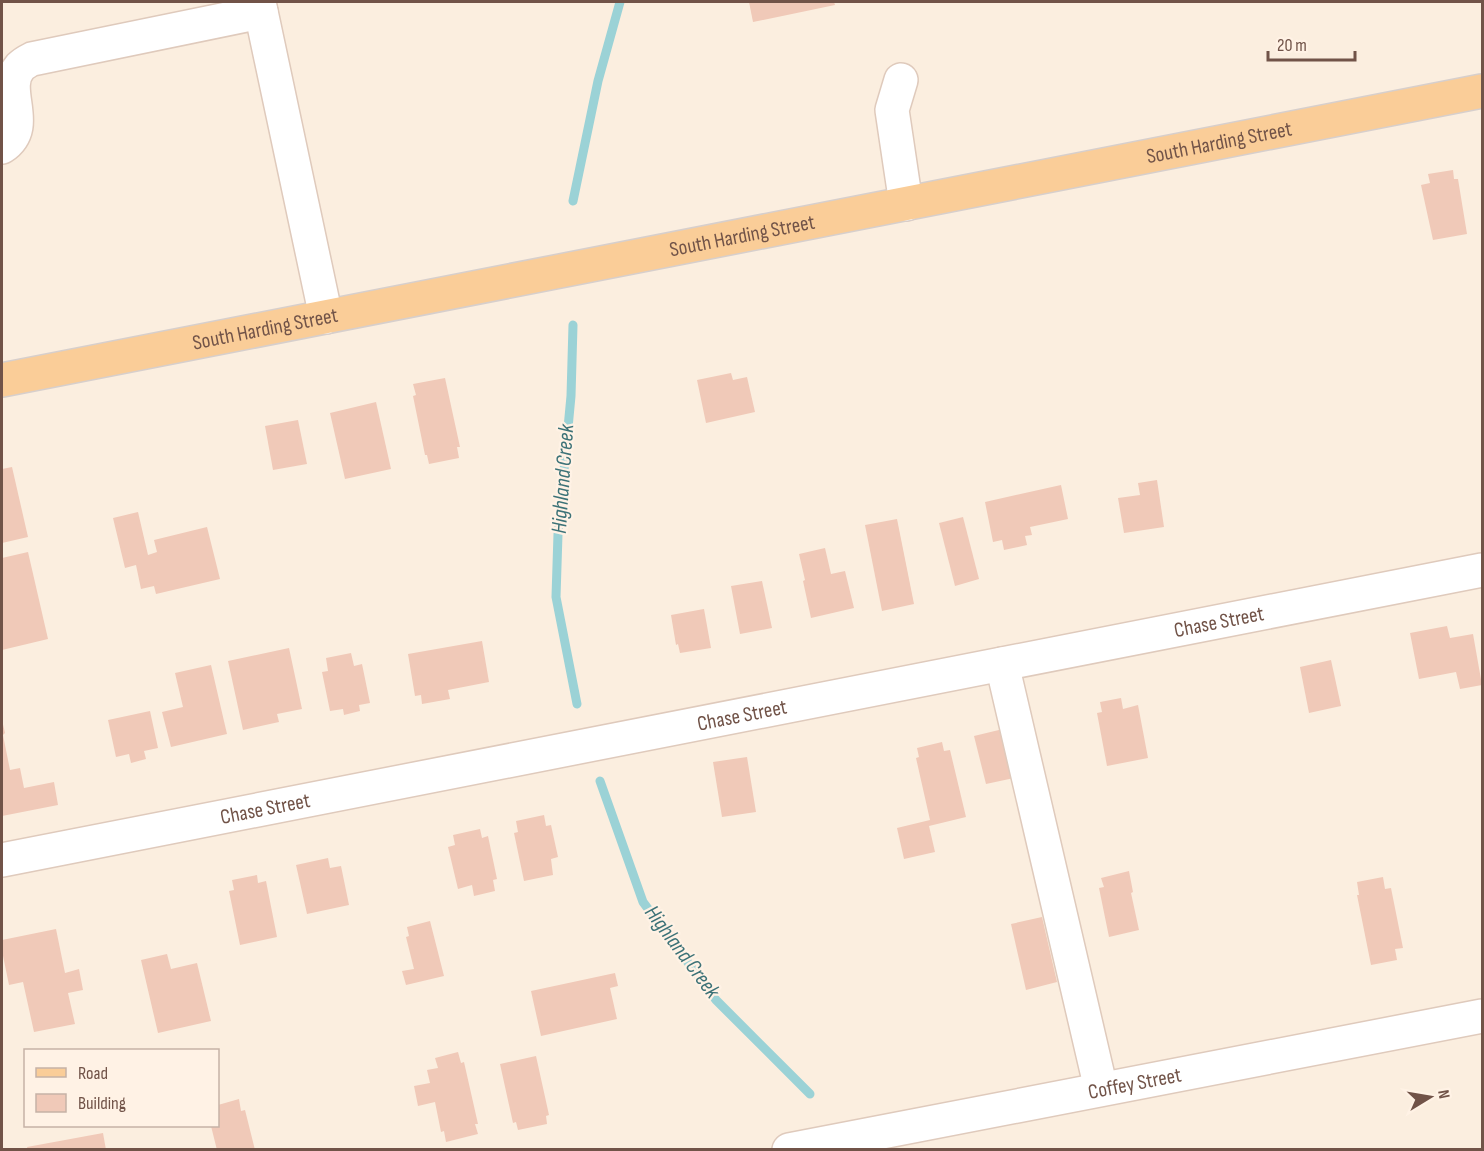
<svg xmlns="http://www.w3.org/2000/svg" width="1484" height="1151" viewBox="0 0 1484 1151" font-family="'Sofia Sans Condensed',sans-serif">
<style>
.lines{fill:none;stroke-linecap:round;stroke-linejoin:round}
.stream{stroke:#9bd2d6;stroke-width:9}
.building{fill:#f0c9b8}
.minor-casing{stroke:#dfcabc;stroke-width:36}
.major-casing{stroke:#d7cfcc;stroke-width:36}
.minor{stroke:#fff;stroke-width:33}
.major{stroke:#facd98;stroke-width:33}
.labels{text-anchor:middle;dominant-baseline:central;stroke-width:4.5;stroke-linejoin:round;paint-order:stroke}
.street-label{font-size:21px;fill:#715348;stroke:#fff2e5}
.water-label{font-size:22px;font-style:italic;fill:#3c7277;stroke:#fff2e5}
</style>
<rect width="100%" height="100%" fill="#fbeedf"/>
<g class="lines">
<g class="stream">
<polyline points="573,201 598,81 620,2"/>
<polyline points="573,325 571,396 558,534 556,597 577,704"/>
<polyline points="600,781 643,902 716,1000 810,1094"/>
</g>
</g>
<g class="building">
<polygon points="749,2 834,2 835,5 753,22"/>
<polygon points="1453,170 1454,179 1458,179 1467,234 1433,240 1421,185 1430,183 1428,174"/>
<polygon points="731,373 733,380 747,377 755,412 706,423 697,380"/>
<polygon points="445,378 460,447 457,447 459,458 429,464 427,455 425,455 413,396 416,395 413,384"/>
<polygon points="376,402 391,469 345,479 330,413"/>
<polygon points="298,420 307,464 273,470 265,426"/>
<polygon points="12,467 28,537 2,543 2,469"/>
<polygon points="1157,480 1164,527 1124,533 1118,498 1140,495 1138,483"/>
<polygon points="1061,485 1068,519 1030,527 1032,535 1025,536 1027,545 1004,550 1002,540 993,542 985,502"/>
<polygon points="138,512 148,555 157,552 154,540 207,527 220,579 156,594 154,586 141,589 136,565 125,568 113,518"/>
<polygon points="963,517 979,579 955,586 939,523"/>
<polygon points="897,519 914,604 882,611 865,525"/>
<polygon points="825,548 831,574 845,571 854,608 811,618 803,581 805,580 799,554"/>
<polygon points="28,552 48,639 2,650 2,558"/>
<polygon points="762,581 772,628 740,634 731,586"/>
<polygon points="704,609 711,648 680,653 678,644 676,645 671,615"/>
<polygon points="1447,626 1450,638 1473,634 1482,685 1460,689 1456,672 1419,679 1410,633"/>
<polygon points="482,641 489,682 448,690 450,699 422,704 421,695 415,696 408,654"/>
<polygon points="289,648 302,709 277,714 279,722 243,730 228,661"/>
<polygon points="351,653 354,666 362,664 370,703 359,705 360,711 344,715 343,709 330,711 322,672 328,671 326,658"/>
<polygon points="1331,660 1341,706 1309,713 1300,667"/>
<polygon points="211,665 227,734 171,747 162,712 183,707 175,673"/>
<polygon points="1121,698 1123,709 1138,705 1148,758 1107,766 1097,713 1102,712 1100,702"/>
<polygon points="150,711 158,748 144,751 146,759 131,763 129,754 116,757 108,720"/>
<polygon points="2,720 5,733 3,735 10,770 20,768 24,788 54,782 58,805 2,816"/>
<polygon points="1003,729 1014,778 986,784 974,736"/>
<polygon points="942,742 944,751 950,750 966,817 929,826 935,852 904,859 897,828 930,820 916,758 919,757 917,748"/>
<polygon points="747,757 756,812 722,817 713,762"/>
<polygon points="544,815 546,826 551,825 558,857 551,859 553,875 524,881 514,833 518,832 516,821"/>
<polygon points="480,829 482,838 488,836 497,879 493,880 495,891 474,896 472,885 458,889 448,847 455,845 453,835"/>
<polygon points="328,858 330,868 341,866 349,905 307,914 296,865"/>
<polygon points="1129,871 1133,892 1131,893 1139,930 1109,937 1099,888 1104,887 1101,878"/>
<polygon points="257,875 258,883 266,881 277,937 240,945 229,891 234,890 232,880"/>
<polygon points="1383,877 1385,889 1391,888 1403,948 1395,949 1397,960 1371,965 1357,895 1359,895 1357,882"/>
<polygon points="1042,917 1057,982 1026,990 1011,924"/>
<polygon points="430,921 444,976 406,985 402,971 414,969 406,937 409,936 407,927"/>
<polygon points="56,929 65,973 79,969 83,990 68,993 75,1024 34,1032 23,982 9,985 2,951 2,940"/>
<polygon points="167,954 171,969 197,963 211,1021 158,1033 141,960"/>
<polygon points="615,973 618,986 610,988 617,1019 541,1036 531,991"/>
<polygon points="458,1052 461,1063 464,1062 478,1124 475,1124 478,1134 446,1142 444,1131 441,1132 435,1102 418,1106 414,1086 430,1083 427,1070 438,1068 435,1058"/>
<polygon points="536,1056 549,1115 546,1116 547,1124 518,1130 516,1122 513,1123 500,1064"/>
<polygon points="239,1099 241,1111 245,1110 255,1150 217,1150 211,1126 218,1126 218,1105"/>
<polygon points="103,1133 106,1150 28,1150 27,1147"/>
</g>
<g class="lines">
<g class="minor-casing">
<g id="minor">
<polyline points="259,2 326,317"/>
<polyline points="901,80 892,110 906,204"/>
<path d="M2,147C34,126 0,90 20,67C23,64 28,61 32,59L261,12"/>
<polyline points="1002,664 1101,1089"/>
<path id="s1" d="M2,860L1482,570"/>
<path id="s2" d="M789,1150L1482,1016"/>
</g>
</g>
<g class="major-casing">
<g id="major">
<path id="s3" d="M2,380L1482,91"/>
</g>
</g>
<use href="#minor" class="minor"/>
<use href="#major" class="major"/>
</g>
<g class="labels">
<g class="street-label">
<text stroke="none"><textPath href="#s3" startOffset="1240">South Harding Street</textPath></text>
<text stroke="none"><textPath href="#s3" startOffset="754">South Harding Street</textPath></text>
<text stroke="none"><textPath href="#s3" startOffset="268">South Harding Street</textPath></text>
<text stroke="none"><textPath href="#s1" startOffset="1240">Chase Street</textPath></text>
<text stroke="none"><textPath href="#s1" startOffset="754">Chase Street</textPath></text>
<text stroke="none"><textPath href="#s1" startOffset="268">Chase Street</textPath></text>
<text stroke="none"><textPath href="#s2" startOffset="352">Coffey Street</textPath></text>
</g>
<g class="water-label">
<text transform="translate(563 479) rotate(-86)">Highland Creek</text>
<text transform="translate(682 952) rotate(53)">Highland Creek</text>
</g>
</g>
<rect width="1484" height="1151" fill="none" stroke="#715348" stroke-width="6"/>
<rect x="24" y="1049" width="195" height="78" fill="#fff2e5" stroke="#c6b2a6" stroke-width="1.5"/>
<rect x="36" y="1068" width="30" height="9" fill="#facd98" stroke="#c6b2a6" stroke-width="1.5"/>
<text x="78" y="1079" font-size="18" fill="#715348">Road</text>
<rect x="36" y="1094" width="30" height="18" fill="#f0c9b8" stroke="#c6b2a6" stroke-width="1.5"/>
<text x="78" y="1109" font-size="18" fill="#715348">Building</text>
<g transform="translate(1430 1097) rotate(79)" stroke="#fff2e5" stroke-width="4.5" paint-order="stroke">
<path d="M0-4.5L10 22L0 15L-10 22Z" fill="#715348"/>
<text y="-9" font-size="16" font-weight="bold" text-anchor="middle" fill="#715348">N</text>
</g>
<path d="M1268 51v9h87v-9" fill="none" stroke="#715348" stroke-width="3"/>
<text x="1277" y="51" font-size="18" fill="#715348" stroke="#fff2e5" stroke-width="4.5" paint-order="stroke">20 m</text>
</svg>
